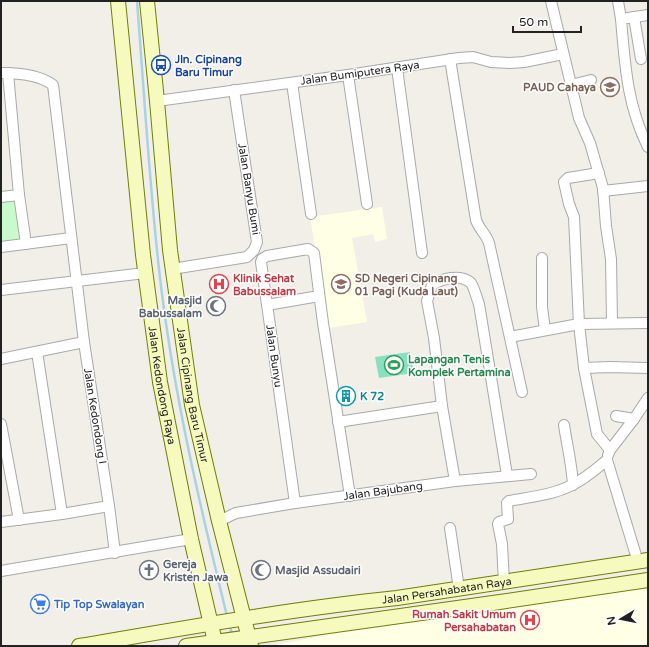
<svg xmlns="http://www.w3.org/2000/svg" width="649" height="647" viewBox="0 0 649 647" font-family="'Varela Round',sans-serif">
<style>
.education{fill:#ffffe5}
.park{fill:#c8facc}
.pitch{fill:#88e0be}
.lines{fill:none;stroke-linecap:round;stroke-linejoin:round}
.stream{stroke:#aad3df;stroke-width:2.5}
.street-casing{stroke:#a9a9a9;stroke-width:12}
.secondary-casing{stroke:#707d05;stroke-width:16}
.street{stroke:#fff;stroke-width:10}
.secondary{stroke:#f7fabf;stroke-width:14}
.labels{text-anchor:middle;dominant-baseline:central;stroke-width:3;stroke-linejoin:round;paint-order:stroke}
.transit-label{font-size:11px;font-weight:bold;fill:#164399;stroke:#fff;text-anchor:start}
.street-label{font-size:11px;fill:#222;stroke:#fff}
.education-label{font-size:11px;font-weight:bold;fill:#785e54;stroke:#fff;text-anchor:end}
.health-label{font-size:11px;font-weight:bold;fill:#be3a42;stroke:#fff;text-anchor:start}
.worship-label{font-size:11px;font-weight:bold;fill:#5b616d;stroke:#fff;text-anchor:start}
.leisure-label{font-size:11px;font-weight:bold;fill:#27864d;stroke:#fff;text-anchor:start}
.culture-label{font-size:11px;font-weight:bold;fill:#0d838f;stroke:#fff;text-anchor:start}
.shop-label{font-size:11px;font-weight:bold;fill:#366cbe;stroke:#fff;text-anchor:start}
</style>
<rect width="100%" height="100%" fill="#f2efe9"/>
<g class="education">
<polygon points="620,79 622,91 600,95 598,83"/>
<polygon points="382,207 387,239 375,242 373,234 352,238 367,322 328,328 310,217"/>
<polygon points="648,586 648,646 272,646 343,631 481,609"/>
</g>
<polygon class="park" points="18,200 24,239 1,243 1,202"/>
<polygon class="pitch" points="410,352 414,373 379,378 375,357"/>
<g class="lines">
<g class="stream">
<path d="M137,1C144,90 149,180 159,269C172,387 199,502 227,616"/>
<polyline points="230,625 232,636"/>
</g>
<g class="street-casing">
<g id="street">
<polyline points="551,1 579,118 590,143 603,188 606,226 611,259 612,323"/>
<polyline points="618,1 621,19"/>
<path d="M648,15L621,19C625,65 627,105 648,147"/>
<polyline points="634,17 641,59"/>
<path d="M450,59L476,220C479,229 486,234 489,243L522,392"/>
<polyline points="397,68 422,253"/>
<path d="M1,73C18,73 40,75 53,85L84,342L109,506L115,553"/>
<polyline points="8,73 19,195 26,244"/>
<polyline points="348,75 367,204"/>
<polyline points="292,83 311,214"/>
<polyline points="571,85 591,80"/>
<polyline points="157,101 348,75 459,58 473,57 491,62 510,63 524,62 563,54"/>
<polyline points="599,173 568,178 564,182 569,204 574,217 579,324 584,368 597,434 610,450"/>
<polyline points="603,191 648,186"/>
<polyline points="1,197 19,195"/>
<polyline points="1,247 71,238"/>
<polyline points="542,258 542,307 545,330"/>
<polyline points="172,269 247,257 254,250 257,242 234,90"/>
<polyline points="1,290 145,273"/>
<polyline points="267,305 319,296"/>
<polyline points="510,337 579,324 648,323"/>
<polyline points="37,352 62,514"/>
<polyline points="1,359 84,342"/>
<polyline points="584,368 610,367 648,368"/>
<polyline points="616,416 634,419"/>
<polyline points="338,422 442,406"/>
<polyline points="1,424 19,520"/>
<path d="M564,425C567,445 572,465 573,485"/>
<polyline points="608,455 610,450 634,419 648,398"/>
<polyline points="607,460 638,562"/>
<path d="M455,481L442,406L434,338L427,301L432,285C441,279 461,273 471,283C474,287 477,299 479,304L507,475"/>
<polyline points="295,503 261,262 262,259 267,256 308,249 314,253 323,323 350,496"/>
<polyline points="219,521 236,513 295,503 455,481 531,474"/>
<polyline points="1,522 62,514 109,506"/>
<polyline points="450,528 459,589"/>
<polyline points="1,571 191,539"/>
<path d="M504,582L502,544L498,524L499,522L508,519L507,503L509,501C530,497 553,495 572,485C585,479 596,469 607,460"/>
</g>
</g>
<g class="secondary-casing">
<g id="secondary">
<path id="s1" d="M118,1L143,255L160,382L191,539L216,646"/>
<path id="s2" d="M147,1L157,101L170,250L192,405L219,521L251,646"/>
<path id="s3" d="M79,646C185,628 290,609 397,598L648,560"/>
<polyline points="186,646 493,603 648,580"/>
</g>
</g>
<use href="#street" class="street"/>
<use href="#secondary" class="secondary"/>
</g>
<defs>
<g id="bus-ring" transform="scale(1)"><circle r="9.5" fill="#fff" stroke="#1a4fb4" stroke-width="1.5"/><path d="M-5-6H5V4H4V6H2V4H-2V6H-4V4H-5ZM-3.5-4V0h7V-4ZM-3.5 1.2v1.5H-2V1.2ZM2 1.2v1.5H3.5V1.2Z" fill="#1a4fb4"/></g>
<g id="school-ring" transform="scale(1)"><circle r="9.5" fill="#fff" stroke="#8d6e63" stroke-width="1.5"/><path d="M0-5L7-2L0 1L-7-2ZM-4 1L0 2.5L4 1V4Q0 6-4 4Z" fill="#8d6e63"/></g>
<g id="hospital-ring" transform="scale(1)"><circle r="9.5" fill="#fff" stroke="#e0444e" stroke-width="1.5"/><path d="M-5-5h3v3.5h4V-5h3V5h-3V1.5h-4V5h-3Z" fill="#e0444e"/></g>
<g id="mosque-ring" transform="scale(1)"><circle r="9.5" fill="#fff" stroke="#6b7280" stroke-width="1.5"/><path d="M3.5-4.9A6 6 0 1 0 3.5 4.9A5 5 0 1 1 3.5-4.9Z" fill="#6b7280"/></g>
<g id="stadium-ring" transform="scale(1)"><circle r="9.5" fill="#fff" stroke="#2e9e5b" stroke-width="1.5"/><path d="M0-5a6.5 5 0 1 0 0 10a6.5 5 0 1 0 0-10ZM-3.5-1.8h7v3.6h-7Z" fill="#2e9e5b"/></g>
<g id="building-ring" transform="scale(1)"><circle r="9.5" fill="#fff" stroke="#0f9aa8" stroke-width="1.5"/><path d="M-4-6H4V6H1V3H-1V6H-4ZM-2.5-4.3h1.7v1.8h-1.7ZM.8-4.3h1.7v1.8H.8ZM-2.5-1h1.7V.8h-1.7ZM.8-1h1.7V.8H.8Z" fill="#0f9aa8"/></g>
<g id="church-ring" transform="scale(1)"><circle r="9.5" fill="#fff" stroke="#6b7280" stroke-width="1.5"/><path d="M-1.2-6h2.4v3.5h3.3v2.4h-3.3V6h-2.4V-.1h-3.3v-2.4h3.3Z" fill="#6b7280"/></g>
<g id="supermarket-ring" transform="scale(1)"><circle r="9.5" fill="#fff" stroke="#3f7fe0" stroke-width="1.5"/><path d="M-6-5.5h2.5l.6 2H6L4.5 2H-2.5L-4.4-4H-6ZM-1.5 3.2a1.3 1.3 0 1 0 .1 0ZM3 3.2a1.3 1.3 0 1 0 .1 0Z" fill="#3f7fe0"/></g>
</defs>
<g fill-rule="evenodd">
<use href="#bus-ring" x="161" y="65"/>
<use href="#school-ring" x="610" y="87"/>
<use href="#hospital-ring" x="219" y="284"/>
<use href="#school-ring" x="341" y="284"/>
<use href="#mosque-ring" x="216" y="306"/>
<use href="#stadium-ring" x="394" y="365"/>
<use href="#building-ring" x="346" y="396"/>
<use href="#church-ring" x="149" y="570"/>
<use href="#mosque-ring" x="261" y="570"/>
<use href="#supermarket-ring" x="40" y="604"/>
<use href="#hospital-ring" x="530" y="620"/>
</g>
<g class="labels">
<g class="transit-label">
<text x="175" y="59">Jln. Cipinang<tspan x="175" dy="13">Baru Timur</tspan></text>
</g>
<g class="street-label">
<text transform="translate(360 73) rotate(-8)">Jalan Bumiputera Raya</text>
<text transform="translate(249 189) rotate(81)">Jalan Banyu Bumi</text>
<text transform="translate(274 356) rotate(82)">Jalan Bunyu</text>
<text stroke="none"><textPath href="#s1" startOffset="387">Jalan Kedondong Raya</textPath></text>
<text stroke="none"><textPath href="#s2" startOffset="397">Jalan Cipinang Baru Timur</textPath></text>
<text transform="translate(95 416) rotate(81)">Jalan Kedondong I</text>
<text transform="translate(383 491) rotate(-8)">Jalan Bajubang</text>
<text stroke="none"><textPath href="#s3" startOffset="372">Jalan Persahabatan Raya</textPath></text>
</g>
<g class="education-label">
<text x="596" y="87">PAUD Cahaya</text>
<text x="355" y="278" text-anchor="start">SD Negeri Cipinang<tspan x="355" dy="13">01 Pagi (Kuda Laut)</tspan></text>
</g>
<g class="health-label">
<text x="233" y="278">Klinik Sehat<tspan x="233" dy="13">Babussalam</tspan></text>
<text x="516" y="614" text-anchor="end">Rumah Sakit Umum<tspan x="516" dy="13">Persahabatan</tspan></text>
</g>
<g class="worship-label">
<text x="202" y="300" text-anchor="end">Masjid<tspan x="202" dy="13">Babussalam</tspan></text>
<text x="163" y="564">Gereja<tspan x="163" dy="13">Kristen Jawa</tspan></text>
<text x="275" y="570">Masjid Assudairi</text>
</g>
<g class="leisure-label">
<text x="408" y="359">Lapangan Tenis<tspan x="408" dy="13">Komplek Pertamina</tspan></text>
</g>
<g class="culture-label">
<text x="360" y="396">K 72</text>
</g>
<g class="shop-label">
<text x="54" y="604">Tip Top Swalayan</text>
</g>
</g>
<rect width="649" height="647" fill="none" stroke="#222222" stroke-width="4"/>
<g transform="translate(621 619) rotate(260)" stroke="#ffffff" stroke-width="3" paint-order="stroke">
<path d="M0-3L7 15L0 10L-7 15Z" fill="#222222"/>
<text y="-6" font-size="11" font-weight="bold" text-anchor="middle" fill="#222222">N</text>
</g>
<path d="M513 26v6h68v-6" fill="none" stroke="#222222" stroke-width="2"/>
<text x="519" y="26" font-size="12" fill="#222222" stroke="#ffffff" stroke-width="3" paint-order="stroke">50 m</text>
</svg>
